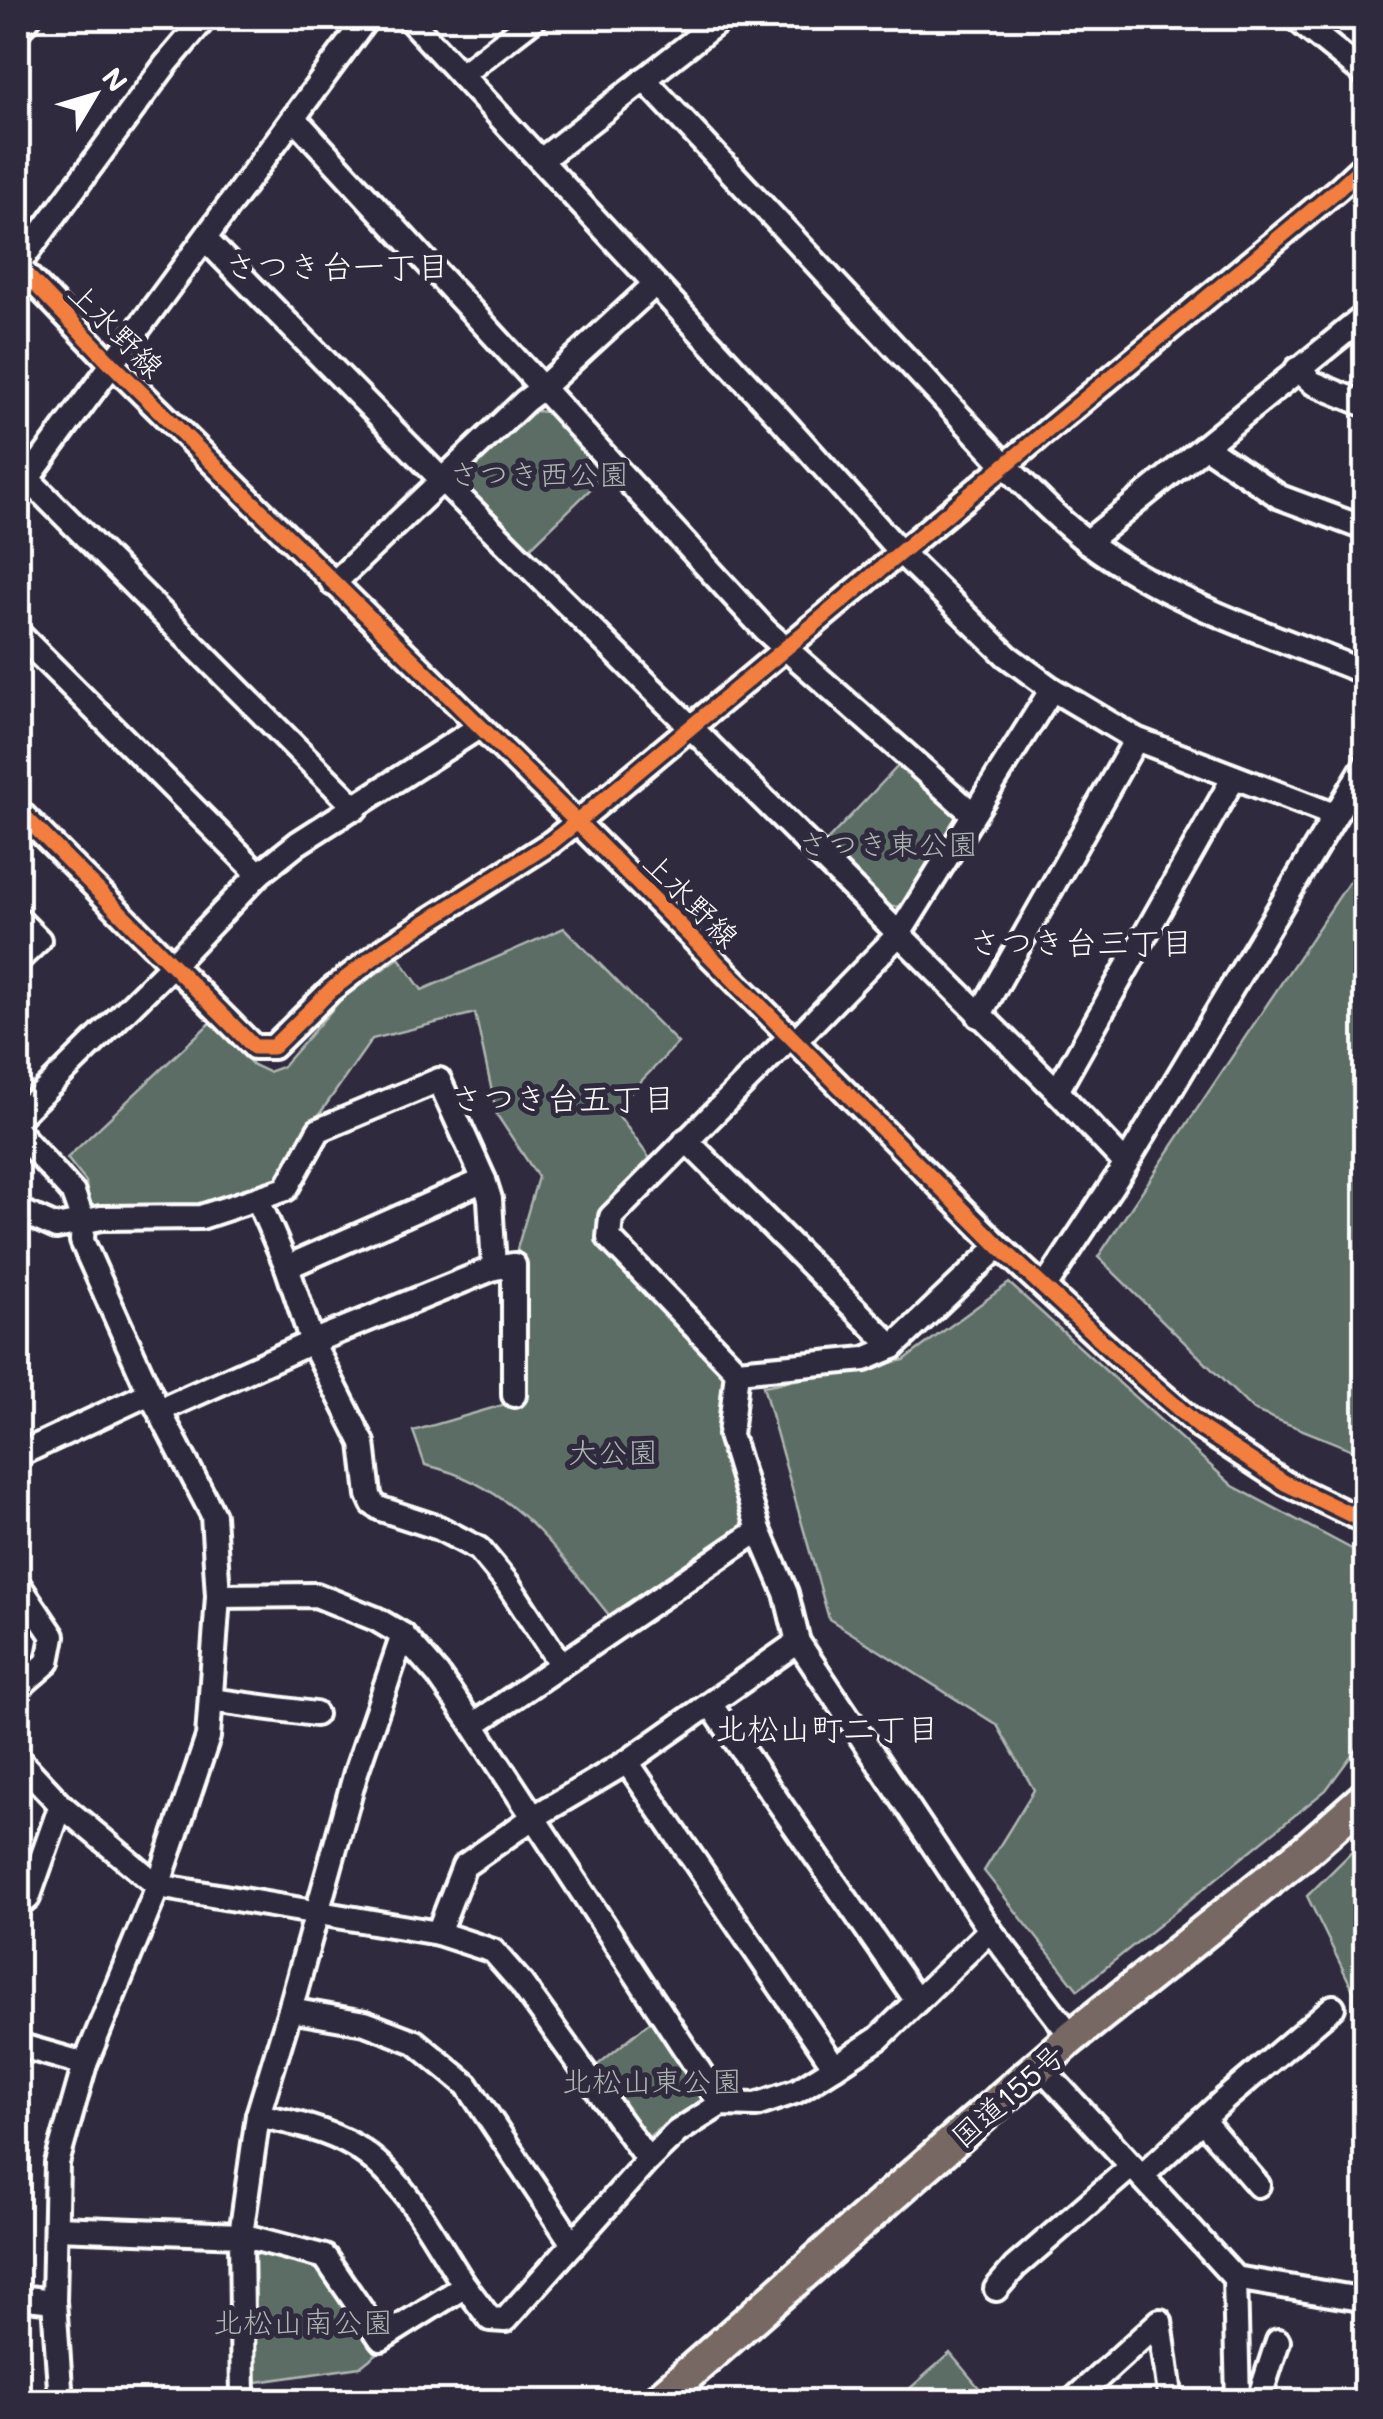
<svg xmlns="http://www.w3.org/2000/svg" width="1383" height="2419" viewBox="0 0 1383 2419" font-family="Mali,'Klee One',sans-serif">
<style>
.green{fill:#5c6d65;stroke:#aeb6b2;stroke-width:2.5}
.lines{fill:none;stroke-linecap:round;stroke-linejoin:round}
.minor-casing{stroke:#fff;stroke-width:30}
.highway-casing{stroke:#fff;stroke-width:40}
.minor{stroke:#2f2a3d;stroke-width:22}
.highway{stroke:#776864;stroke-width:32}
.cycleway-casing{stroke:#2f2a3d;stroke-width:21}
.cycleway{stroke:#f27e40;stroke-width:15}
.labels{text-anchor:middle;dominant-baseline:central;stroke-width:10;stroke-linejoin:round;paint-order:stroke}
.street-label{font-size:30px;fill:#fff;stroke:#2f2a3d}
.park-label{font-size:30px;fill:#aeb6b2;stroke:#2f2a3d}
.neighbourhood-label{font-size:32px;fill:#fff;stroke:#2f2a3d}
</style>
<rect width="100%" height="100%" fill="#2f2a3d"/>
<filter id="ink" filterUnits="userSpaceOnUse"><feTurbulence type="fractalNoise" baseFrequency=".01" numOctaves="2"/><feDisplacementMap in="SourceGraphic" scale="20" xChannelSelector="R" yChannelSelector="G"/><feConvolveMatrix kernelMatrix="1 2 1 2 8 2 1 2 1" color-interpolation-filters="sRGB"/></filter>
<g filter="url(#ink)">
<g class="green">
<polygon points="535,411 547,412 605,475 529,549 459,482"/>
<polygon points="901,763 960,814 901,906 885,908 822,846"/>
<polygon points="1365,858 1365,1455 1253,1410 1098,1257"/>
<path d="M564,928L678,1043L614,1109L651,1160L599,1211L597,1240L722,1369L726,1385L718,1434L746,1524L609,1615C556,1549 513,1484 425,1465L413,1431L520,1400L523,1260L517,1249L538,1177L497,1115L475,1013L372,1039L314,1122L287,1176L264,1191L203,1208L89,1211L86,1182L67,1158L211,1022L253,1065L268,1072L282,1067L344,996L399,958L422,990Z"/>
<polygon points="1009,1283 1233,1486 1365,1556 1365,1737 1326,1790 1078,1990 984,1871 1034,1790 997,1725 829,1619 763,1386 904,1360"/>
<polygon points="1365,1839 1365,2087 1355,2077 1354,1992 1307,1896"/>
<polygon points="658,2015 710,2092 706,2106 674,2117 643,2141 594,2068"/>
<polygon points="252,2249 324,2261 384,2348 360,2367 250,2383"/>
<polygon points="950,2353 990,2401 902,2401 899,2398"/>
</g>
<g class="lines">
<g class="minor-casing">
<g id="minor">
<polyline points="408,18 780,418 901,553 1007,656 1052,689 1136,739 1334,815"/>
<polyline points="1295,18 1366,75"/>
<polyline points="18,31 29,18"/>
<polyline points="461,75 535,18"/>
<path d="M644,79L1006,466C1033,493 1059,521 1090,544C1172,604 1272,635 1366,673"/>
<polyline points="294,118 765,630 973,814"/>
<polyline points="541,160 723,18"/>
<polyline points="205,239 442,480 1057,1091 1126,1164"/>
<polyline points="18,265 166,64 205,18"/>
<polyline points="18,266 111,363 577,822 999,1246 1119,1357 1201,1428 1285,1483 1366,1522"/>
<polyline points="1297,369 1313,383 1366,405"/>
<polyline points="1206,447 1280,497 1366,529"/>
<polyline points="27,478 356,808"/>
<polyline points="18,492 367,18"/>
<polyline points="1087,542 1366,315"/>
<polyline points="333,584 525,401 541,389 654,285"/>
<polyline points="18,633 259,874"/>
<path d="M18,810L254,1047H273L331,990L387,947L552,842L577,822C829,610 1085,400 1338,189L1366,163"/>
<polyline points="18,919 39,940 18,960"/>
<polyline points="979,1016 1136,739"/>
<polyline points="795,1041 899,934 1052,689"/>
<polyline points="1057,1091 1234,777"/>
<polyline points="18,1117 171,966 259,874 298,843 479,727"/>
<polyline points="18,1132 73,1193 83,1221 82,1241 150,1393 213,1515 218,1596 208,1737 158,1886 85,2064 57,2163 54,2301 61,2402"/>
<polyline points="686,1140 893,1347"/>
<polyline points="258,1200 287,1267 312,1342 363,1443 369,1495 373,1504 381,1509 439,1528 479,1549 508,1584 561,1665"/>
<polyline points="18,1210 56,1227 101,1218 201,1217 286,1189 319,1130 439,1080 484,1180 490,1199 494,1268"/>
<polyline points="287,1267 484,1180"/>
<polyline points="1045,1287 1126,1164 1366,764"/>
<polyline points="737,1371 730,1435 759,1530 786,1593 798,1642 990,1930 1072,2037"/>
<polyline points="737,1371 609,1238 611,1217 790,1037"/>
<polyline points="737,1371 865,1359 893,1347 999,1246"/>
<polyline points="160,1410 312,1342 494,1268 514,1265 514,1395"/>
<polyline points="18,1455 150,1393"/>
<polyline points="18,1584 53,1636 48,1662 18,1688"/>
<polyline points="218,1596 316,1595 376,1619 403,1635 438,1675 473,1725 721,2104"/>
<polyline points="403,1635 356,1772 290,2010 258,2115 241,2235 325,2257 381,2339 465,2286 490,2319 505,2320 648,2160 677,2132 721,2104 756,2105 797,2091 835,2067 879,2038 990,1930"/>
<polyline points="211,1700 315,1714"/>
<polyline points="710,1704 917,2001"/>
<polyline points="473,1725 759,1530"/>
<polyline points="18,1759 61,1805 158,1886 438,1933 493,1951 521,1983 648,2160"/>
<polyline points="627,1762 835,2067"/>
<polyline points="18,1906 28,1898 61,1805"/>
<polyline points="438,1933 464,1866 534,1817 627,1762 798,1642"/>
<polyline points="290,2010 365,2023 415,2042 467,2085 573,2244"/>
<polyline points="18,2045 85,2064"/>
<polyline points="1040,2066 1235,2278 1366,2300"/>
<path d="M258,2115C290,2122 325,2129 354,2146C405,2176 433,2238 465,2286"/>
<polyline points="1202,2120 1258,2185"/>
<polyline points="1142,2176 1225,2099 1333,2007"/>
<polyline points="57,2228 241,2235 243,2402"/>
<polyline points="1235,2278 1238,2402"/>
<polyline points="996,2289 1015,2267 1132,2166"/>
<polyline points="18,2297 54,2301"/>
<polyline points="1071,2402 1160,2321 1171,2402"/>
<polyline points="1258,2402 1278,2341"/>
</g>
</g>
<g class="highway-casing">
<polyline id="highway" points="656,2402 1072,2037 1305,1851 1366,1797"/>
</g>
<use href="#minor" class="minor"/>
<use href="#highway" class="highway"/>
<g class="cycleway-casing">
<g id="cycleway">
<polyline points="18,266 111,363 577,822 999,1246 1119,1357 1201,1428 1285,1483 1366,1522"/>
<path d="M18,810L254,1047H273L331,990L387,947L552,842L577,822C829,610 1085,400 1338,189L1366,163"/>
</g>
</g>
<use href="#cycleway" class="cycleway"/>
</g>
</g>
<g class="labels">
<g class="street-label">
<text transform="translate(117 329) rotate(45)">上水野線</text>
<text transform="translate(692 899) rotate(45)">上水野線</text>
<text transform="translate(1007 2095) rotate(-41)">国道155号</text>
</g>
<g class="park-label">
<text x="539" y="473">さつき西公園</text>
<text x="888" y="843">さつき東公園</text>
<text x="613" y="1451">大公園</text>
<text x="652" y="2080">北松山東公園</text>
<text x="303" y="2321">北松山南公園</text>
</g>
<g class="neighbourhood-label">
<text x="337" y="265">さつき台一丁目</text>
<text x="1081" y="941">さつき台三丁目</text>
<text x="563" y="1097">さつき台五丁目</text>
<text x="827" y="1727">北松山町二丁目</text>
</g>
</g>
<rect width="1383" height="2419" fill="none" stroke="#2f2a3d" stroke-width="60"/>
<rect x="30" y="30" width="1323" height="2359" fill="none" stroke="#fff" stroke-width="4" filter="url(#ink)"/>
<g transform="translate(95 95) rotate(52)" stroke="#2f2a3d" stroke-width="8" paint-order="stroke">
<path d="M0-8L18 38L0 25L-18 38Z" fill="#ffffff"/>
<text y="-15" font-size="28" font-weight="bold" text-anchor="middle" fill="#ffffff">N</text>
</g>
</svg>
